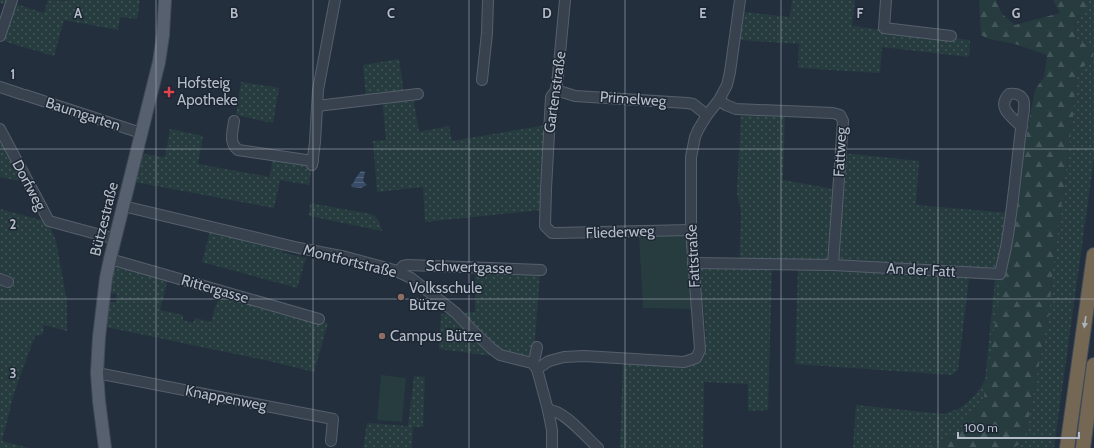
<svg xmlns="http://www.w3.org/2000/svg" width="1094" height="448" viewBox="0 0 1094 448" font-family="Cabin,sans-serif">
<style>
.grass{fill:url(#grass-dots)}
.forest{fill:url(#forest-firs)}
.green{fill:#263c3f}
.water{fill:url(#water-rules)}
.lines{fill:none;stroke-linecap:round;stroke-linejoin:round}
.minor-casing{stroke:#565f6c;stroke-width:12}
.major-casing{stroke:#414a57;stroke-width:14}
.highway-casing{stroke:#434c59;stroke-width:16}
.minor{stroke:#38414e;stroke-width:10}
.major{stroke:#56606e;stroke-width:12}
.highway{stroke:#746855;stroke-width:14}
.oneway{fill:#aeb4bd}
.grid{fill:none;stroke:#b4bcc9;stroke-width:1;stroke-opacity:0.55}
.health-dot{fill:#e0444e;stroke:#1d2633;stroke-width:1.5}
.education-dot{fill:#8d6e63;stroke:#1d2633;stroke-width:1.5}
.labels{text-anchor:middle;dominant-baseline:central;stroke-width:3;stroke-linejoin:round;paint-order:stroke}
.poi-label{font-size:15px;fill:#b4bcc9;stroke:#1d2633;text-anchor:start}
.street-label{font-size:15px;fill:#b4bcc9;stroke:#1d2633}
.grid-label{font-size:13px;text-anchor:middle;font-weight:bold;fill:#b4bcc9;stroke:#1d2633;stroke-width:3;stroke-linejoin:round;paint-order:stroke}
</style>
<defs>
<pattern id="grass-dots" width="8" height="8" patternUnits="userSpaceOnUse"><rect width="8" height="8" fill="#263c3f"/><path d="M2 2h.1M6 6h.1" fill="none" stroke="#435659" stroke-width="1.8" stroke-linecap="round"/></pattern>
<pattern id="forest-firs" width="22" height="20" patternUnits="userSpaceOnUse"><rect width="22" height="20" fill="#263c3f"/><path d="M5 1l3.5 6h-7zM16 11l3.5 6h-7z" fill="#435659"/></pattern>
<pattern id="water-rules" width="6" height="5" patternUnits="userSpaceOnUse"><rect width="6" height="5" fill="#394c67"/><path d="M0 2.5h6" fill="none" stroke="#53647b"/></pattern>
</defs>
<rect width="100%" height="100%" fill="#242f3e"/>
<g class="grass">
<polygon points="0,0 10,0 10,2 44,13 48,0 67,1 67,0 140,0 137,19 120,17 118,30 64,20 54,56 0,40 11,6 0,3"/>
<polygon points="792,0 855,0 852,26 970,40 969,57 882,47 880,73 798,68 799,44 740,40 744,12 790,17"/>
<path d="M1089,0H1094V158L1054,448H1012L1024,442L1049,314L1053,268L1073,117L1076,80L1081,68L1086,45L1075,37C1073,15 1082,17 1089,0Z"/>
<polygon points="399,59 404,93 413,97 419,132 449,126 452,141 546,125 542,210 425,222 423,187 377,192 373,141 386,140 382,97 366,98 363,65"/>
<polygon points="241,82 279,88 273,123 236,115"/>
<polygon points="741,111 785,113 783,180 839,190 842,153 919,161 916,205 1009,213 1003,276 984,397 958,433 927,448 853,448 856,405 944,414 960,408 968,402 977,393 985,380 995,280 969,278 958,370 952,375 795,364 798,266 772,266 768,410 748,411 748,384 704,382 703,448 620,448 623,361 695,362 703,358 706,334 699,266 739,265 741,214 737,192"/>
<polygon points="170,129 203,136 198,164 270,177 273,156 312,161 309,185 280,180 274,208 130,181 137,153 165,157"/>
<polygon points="0,135 22,178 19,181 0,177"/>
<path d="M310,203L371,214C378,217 380,223 382,231L309,216Z"/>
<polygon points="0,209 48,222 56,241 67,301 67,331 44,325 43,334 35,336 14,393 2,441 29,448 0,448"/>
<polygon points="210,232 280,248 284,253 306,258 297,288 202,262"/>
<polygon points="117,265 168,278 160,310 183,315 183,320 193,323 195,318 211,322 220,291 328,323 314,372 265,360 106,327 108,302 116,302 117,294 110,293 114,270"/>
<polygon points="475,270 540,273 534,353 531,361 439,349 441,314 475,312"/>
<polygon points="414,376 425,377 423,427 413,427 412,448 363,448 367,423 408,426"/>
</g>
<path class="forest" d="M979,0H996L1002,14L1015,25L1060,13L1053,0H1089C1082,17 1073,15 1075,37L1086,45L1093,48V61L1081,68L1076,80L1073,117L1053,268L1049,314L1024,442L1012,448H927L958,433L984,397L1021,153L1026,137L1035,90L1044,77L1047,55L1015,44L989,39L981,35Z"/>
<g class="green">
<polygon points="684,234 688,240 692,309 643,308 639,235"/>
<polygon points="381,375 406,378 402,422 377,420"/>
</g>
<polygon class="water" points="361,171 365,172 363,181 367,185 361,188 352,187 351,185 354,182 355,179"/>
<g class="lines">
<g class="minor-casing">
<g id="minor">
<polyline points="565,0 558,75 556,90 551,97 546,189 545,226 552,233 556,233 691,230"/>
<polyline points="886,0 884,28 951,36"/>
<polyline points="0,36 12,0"/>
<polyline points="482,80 487,33 488,0"/>
<polyline points="0,87 21,94"/>
<polyline points="556,90 575,96 687,103 693,104 707,115"/>
<polyline points="25,95 141,133"/>
<polyline points="719,100 726,105 736,109 833,113 840,115 843,121 833,265"/>
<polyline points="317,106 418,94"/>
<path d="M234,121C233,131 228,142 238,150L313,161"/>
<polyline points="0,129 49,221 115,239"/>
<polyline points="312,165 315,142 318,90 335,0"/>
<polyline points="123,206 299,248 346,257 394,270 411,278 456,313 472,330 491,348 500,355 532,363 537,369 548,410 552,430 552,448"/>
<polyline points="110,259 319,319"/>
<path d="M693,263L833,265L1000,274C1002,265 1004,256 1006,247C1013,208 1016,168 1021,129C1022,122 1026,104 1023,99C1020,94 1014,93 1009,94C996,108 1012,117 1022,127"/>
<polyline points="398,272 403,266 408,265 541,270"/>
<polyline points="0,279 8,282"/>
<polyline points="532,363 535,357 537,347"/>
<polyline points="537,369 549,361 564,357 584,356 684,362 696,358 700,350 691,230 691,157 695,137 698,130 707,115 719,100 727,85 730,72 740,0"/>
<polyline points="97,373 333,419 331,441"/>
<path d="M548,410C563,409 587,438 598,448"/>
</g>
</g>
<g class="major-casing">
<polyline id="major" points="105,448 99,401 97,373 99,337 106,278 110,259 159,62 163,35 165,0"/>
</g>
<g class="highway-casing">
<g id="highway">
<polyline points="1067,448 1094,255"/>
<polyline points="1083,448 1094,365"/>
</g>
</g>
<use href="#minor" class="minor"/>
<use href="#major" class="major"/>
<use href="#highway" class="highway"/>
</g>
<defs><path id="oneway-solid" d="M-6-.8H1V-3.2L6.5 0L1 3.2V.8H-6Z"/></defs>
<use class="oneway" href="#oneway-solid" transform="translate(1085 322) rotate(98)"/>
<path class="grid" d="M156,0V448M313,0V448M469,0V448M625,0V448M781,0V448M938,0V448M0,149H1094M0,299H1094"/>
<path class="health-dot" d="M167 86h4v4h4v4h-4v4h-4v-4h-4v-4h4z"/>
<g class="education-dot">
<circle cx="401" cy="297" r="4"/>
<circle cx="382" cy="336" r="4"/>
</g>
<g class="labels">
<g class="poi-label">
<text x="177" y="83">Hofsteig<tspan x="177" dy="17">Apotheke</tspan></text>
<text x="409" y="288">Volksschule<tspan x="409" dy="17">Bütze</tspan></text>
<text x="390" y="336">Campus Bütze</text>
</g>
<g class="street-label">
<text transform="translate(555 92) rotate(-82)">Gartenstraße</text>
<text transform="translate(633 99) rotate(4)">Primelweg</text>
<text transform="translate(83 114) rotate(18)">Baumgarten</text>
<text transform="translate(840 152) rotate(-87)">Fattweg</text>
<text transform="translate(29 185) rotate(62)">Dorfweg</text>
<text transform="translate(104 219) rotate(-76)">Bützestraße</text>
<text transform="translate(620 232) rotate(-2)">Fliederweg</text>
<text transform="translate(693 256) rotate(-93)">Fattstraße</text>
<text transform="translate(350 261) rotate(14)">Montfortstraße</text>
<text transform="translate(469 267) rotate(2)">Schwertgasse</text>
<text transform="translate(921 270) rotate(3)">An der Fatt</text>
<text transform="translate(215 289) rotate(16)">Rittergasse</text>
<text transform="translate(226 398) rotate(11)">Knappenweg</text>
</g>
</g>
<g class="grid-label">
<text x="78" y="18">A</text>
<text x="234" y="18">B</text>
<text x="391" y="18">C</text>
<text x="547" y="18">D</text>
<text x="703" y="18">E</text>
<text x="860" y="18">F</text>
<text x="1016" y="18">G</text>
<text x="13" y="79">1</text>
<text x="13" y="229">2</text>
<text x="13" y="378">3</text>
</g>
<path d="M958 432v6h121v-6" fill="none" stroke="#b4bcc9" stroke-width="2"/>
<text x="964" y="432" font-size="12" fill="#b4bcc9" stroke="#1d2633" stroke-width="3" paint-order="stroke">100 m</text>
</svg>
